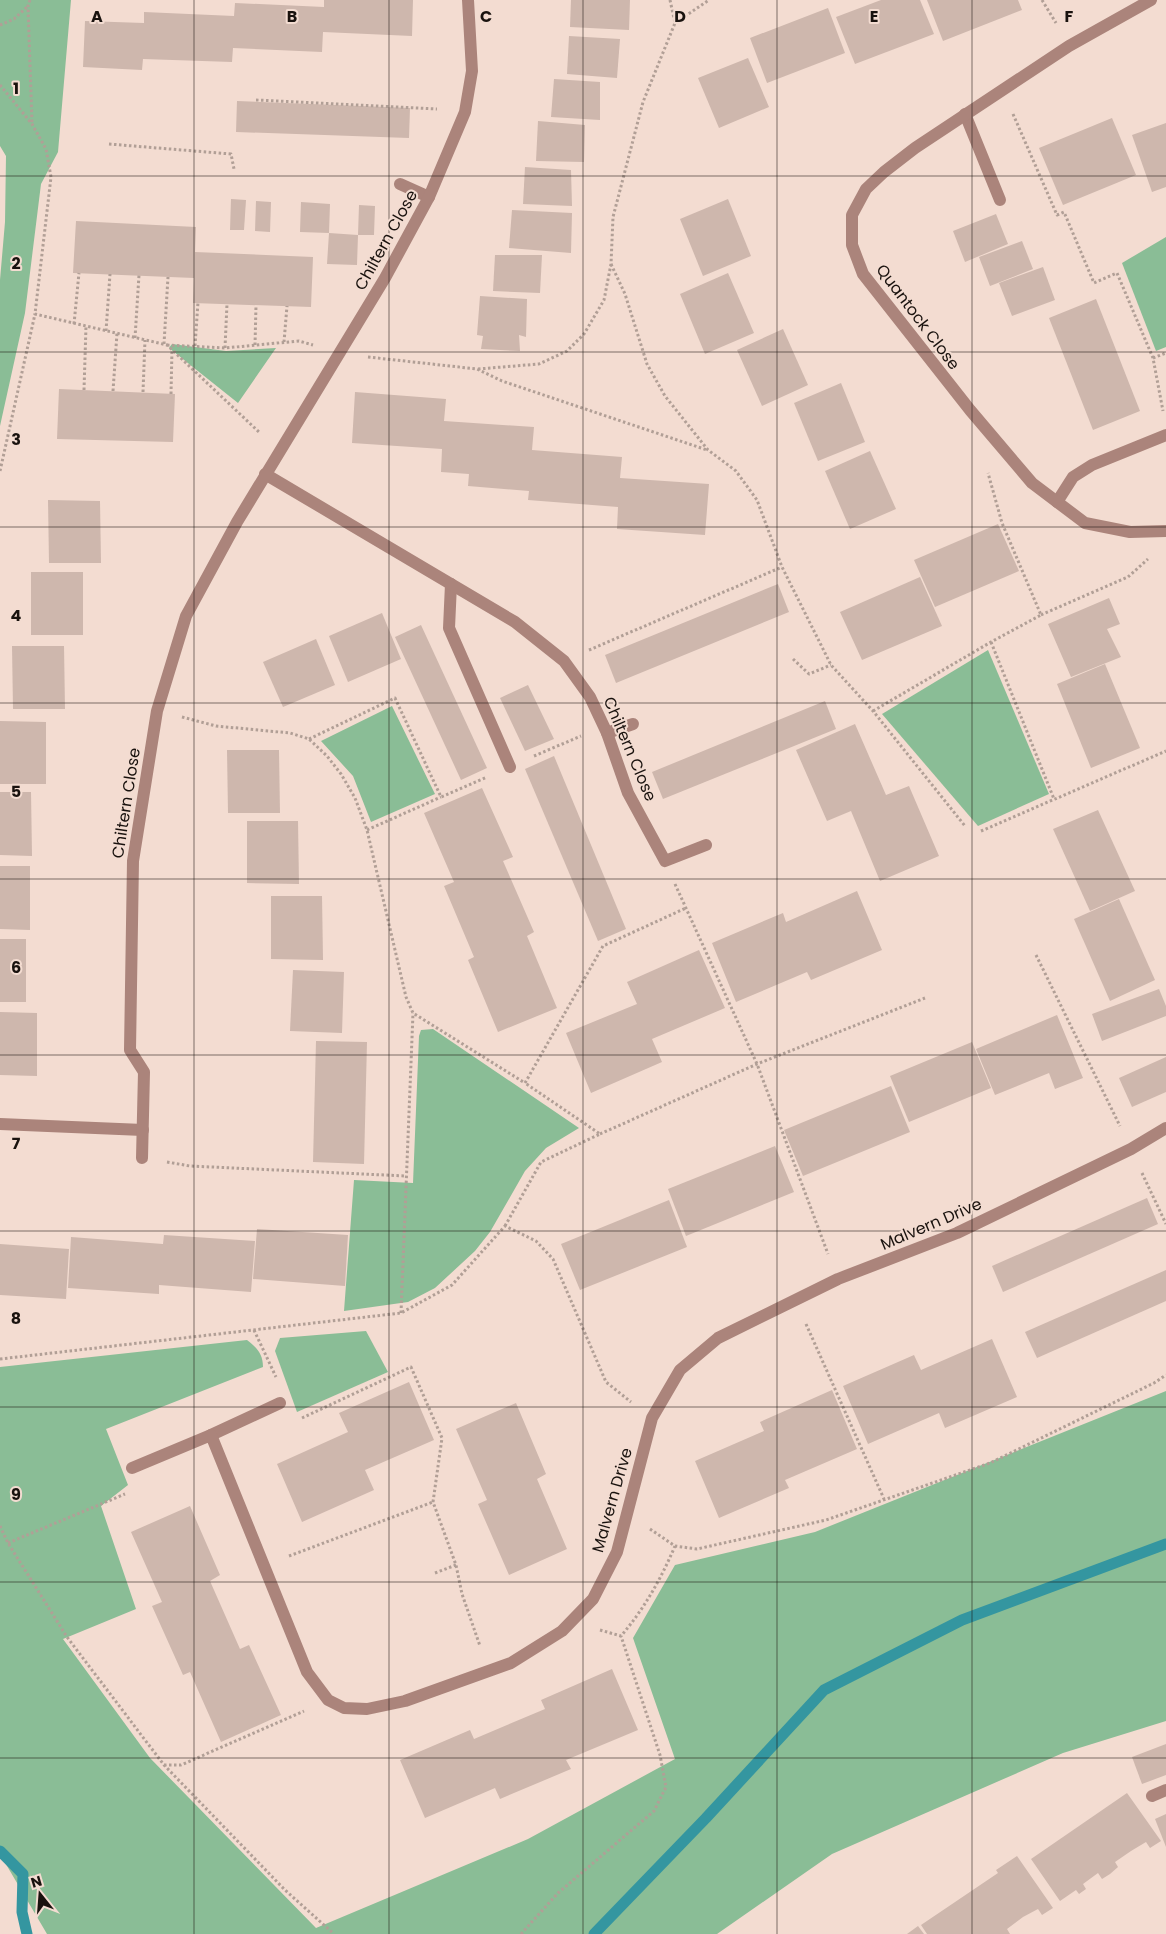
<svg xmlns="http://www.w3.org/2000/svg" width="1166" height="1934" viewBox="0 0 1166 1934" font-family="Poppins,sans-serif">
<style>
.green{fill:#8abd96}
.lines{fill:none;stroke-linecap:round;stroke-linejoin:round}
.stream{stroke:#3496a0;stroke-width:11}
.building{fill:#ceb7ad}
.path{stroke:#b19f96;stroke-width:3;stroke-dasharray:2.5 2.5;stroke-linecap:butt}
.service{stroke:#ab847b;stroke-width:12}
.minor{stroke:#ab847b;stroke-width:12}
.grid{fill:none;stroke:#19120e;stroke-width:1;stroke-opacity:0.55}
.labels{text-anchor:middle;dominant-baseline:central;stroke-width:4;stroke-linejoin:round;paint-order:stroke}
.street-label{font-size:16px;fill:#19120e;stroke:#f3dcd1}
.grid-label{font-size:16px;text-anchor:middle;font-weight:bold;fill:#19120e;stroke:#f3dcd1;stroke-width:4;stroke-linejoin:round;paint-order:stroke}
</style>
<rect width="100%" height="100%" fill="#f3dcd1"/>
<g class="green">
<polygon points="0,0 71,0 58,152 41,184 25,313 0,426 0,280 5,222 6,156 0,146"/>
<polygon points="1166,237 1166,347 1156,351 1122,263"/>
<polygon points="172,344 226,351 276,348 238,403 169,348"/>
<polygon points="988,650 1049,794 978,826 882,714"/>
<polygon points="392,706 435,794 371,822 353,776 321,741"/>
<polygon points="433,1029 579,1128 546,1148 525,1171 490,1232 475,1251 435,1288 408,1302 344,1311 354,1180 413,1183 419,1036 421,1030"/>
<polygon points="366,1331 388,1372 297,1412 275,1351 280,1338"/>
<path d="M247,1340C257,1348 263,1354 263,1367L106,1429L128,1485L101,1506L136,1609L63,1639L150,1758L316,1928L528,1839L675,1759L633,1638L675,1565L815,1532L1166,1391V1721L1063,1753L832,1854L717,1934H47L0,1854V1367Z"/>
</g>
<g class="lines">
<g class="stream">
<polyline points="0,1851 23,1874 22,1912 27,1934"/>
<polyline points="594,1934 706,1818 824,1690 962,1620 1166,1544"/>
</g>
</g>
<g class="building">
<polygon points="324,0 413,0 412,36 323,32 322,52 233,48 232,62 143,59 142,70 83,67 85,21 144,23 144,12 234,16 235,3 324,7"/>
<polygon points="571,0 630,0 629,30 570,27"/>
<polygon points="881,0 920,0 934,34 855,64 836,17"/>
<polygon points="927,0 1018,0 1022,10 943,41"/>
<polygon points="828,8 845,53 767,83 750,38"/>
<polygon points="569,36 620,39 617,78 567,74"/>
<polygon points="748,58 769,107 719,128 698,78"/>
<polygon points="554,79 600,82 600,120 551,117"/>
<polygon points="237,101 410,108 409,138 236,132"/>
<polygon points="1112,118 1136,175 1063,205 1039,148"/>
<polygon points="538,121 585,125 584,162 536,161"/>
<polygon points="1166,123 1166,187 1152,192 1132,135"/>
<polygon points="525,167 571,170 572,206 523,204"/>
<polygon points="231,199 246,200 244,230 230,230"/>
<polygon points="728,199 751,256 703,276 680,219"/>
<polygon points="256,201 271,202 270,232 255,231"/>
<polygon points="301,202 330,204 329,233 358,235 359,205 375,206 374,235 358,235 357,265 327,264 329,233 300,232"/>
<polygon points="512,210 572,213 571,253 509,248"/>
<polygon points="996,214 1008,244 965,262 953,231"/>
<polygon points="76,221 196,227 195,252 313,257 311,307 193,303 194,278 73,273"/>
<polygon points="1022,241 1033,269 990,286 979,257"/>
<polygon points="495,255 542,255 540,293 493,291"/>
<polygon points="1043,267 1055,300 1012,316 999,283"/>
<polygon points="728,273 754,333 705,354 680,294"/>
<polygon points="480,296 527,299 526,337 519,335 520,351 481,349 483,336 477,335"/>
<polygon points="1096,299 1140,411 1093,430 1049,318"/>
<polygon points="783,329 808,385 762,406 737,350"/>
<polygon points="841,383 865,442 818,461 794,403"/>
<polygon points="59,389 175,394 173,442 57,439"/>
<polygon points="355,392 446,399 444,421 534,427 532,450 622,457 620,478 709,484 705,535 617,529 618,507 528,500 529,491 468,486 469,474 441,472 442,449 352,443"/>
<polygon points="870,451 896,509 850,529 825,471"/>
<polygon points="48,500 100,501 101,563 49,563"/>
<polygon points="998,524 1019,571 935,607 914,560"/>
<rect x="31" y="572" width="52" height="63"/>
<polygon points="920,577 942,626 862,660 840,612"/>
<polygon points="778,584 789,612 616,683 605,655"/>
<polygon points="1109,598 1120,624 1107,629 1121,657 1071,677 1048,624"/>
<polygon points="382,613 401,659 348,682 329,636"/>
<polygon points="421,625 487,768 461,780 395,637"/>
<polygon points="316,639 335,685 283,707 263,662"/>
<polygon points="12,646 64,646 65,709 13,709"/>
<polygon points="1105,664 1140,748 1091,768 1057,684"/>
<polygon points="528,685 554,739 525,751 500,698"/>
<polygon points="825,701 836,729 663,799 652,772"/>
<polygon points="0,721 46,722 46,784 0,784"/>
<polygon points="855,724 886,795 909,786 939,856 880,881 851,811 827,821 796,750"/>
<polygon points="227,750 279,750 280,813 228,813"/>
<polygon points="554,756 626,929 598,941 525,769"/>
<polygon points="482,788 513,857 503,861 534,932 527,936 557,1008 498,1032 468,960 474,957 444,886 454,882 424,813"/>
<polygon points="0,792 31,792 32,856 0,855"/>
<polygon points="1098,810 1135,891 1090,911 1053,829"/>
<polygon points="247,821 298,821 299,884 247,883"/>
<polygon points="0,866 30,866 30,930 0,929"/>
<polygon points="857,891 882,950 811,980 807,972 736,1002 712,943 783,913 786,922"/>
<polygon points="271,896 322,896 323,960 271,959"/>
<polygon points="1119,899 1155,980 1110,1001 1074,919"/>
<rect x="0" y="939" width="26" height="63"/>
<polygon points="699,950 725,1008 652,1039 662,1062 591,1093 566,1033 637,1004 627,982"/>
<polygon points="293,970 344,972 342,1033 290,1031"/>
<polygon points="1159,989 1166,1006 1166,1016 1102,1041 1092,1014"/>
<polygon points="0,1012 37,1013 37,1076 0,1075"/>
<polygon points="1057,1015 1083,1078 1055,1089 1049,1073 995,1095 976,1049"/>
<polygon points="316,1041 367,1042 364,1164 313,1162"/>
<polygon points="972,1042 991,1088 909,1122 890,1076"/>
<polygon points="1166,1057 1166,1092 1132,1107 1119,1078"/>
<polygon points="891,1086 910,1132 803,1176 784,1130"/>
<polygon points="775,1146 794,1192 686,1236 668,1189"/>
<polygon points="1147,1198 1158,1224 1003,1292 992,1266"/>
<polygon points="669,1200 687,1247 580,1290 561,1244"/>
<polygon points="257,1229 348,1235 345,1286 253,1279"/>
<polygon points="164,1235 255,1241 251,1292 159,1285 159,1294 68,1288 71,1237 163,1244"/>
<polygon points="0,1244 69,1249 66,1299 0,1295"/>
<polygon points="1166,1270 1166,1301 1037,1358 1025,1332"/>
<polygon points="992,1339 1017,1397 945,1428 939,1413 868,1444 843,1386 914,1355 921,1370"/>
<polygon points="409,1382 434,1440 365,1470 374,1490 302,1522 277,1464 348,1432 339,1413"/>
<polygon points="832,1390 857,1449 785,1480 789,1488 719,1518 695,1461 764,1431 760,1422"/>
<polygon points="516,1403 546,1474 537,1479 567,1549 509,1575 478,1504 487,1500 456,1429"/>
<polygon points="190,1506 220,1575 210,1581 240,1649 249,1645 281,1715 221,1742 190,1672 183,1675 152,1606 162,1602 131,1532"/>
<polygon points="612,1669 638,1730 566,1760 571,1769 500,1799 495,1788 425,1818 400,1760 470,1730 474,1739 507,1725 545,1709 541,1700"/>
<polygon points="1166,1744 1166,1775 1142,1784 1132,1757"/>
<polygon points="1127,1793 1161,1841 1150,1848 1146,1842 1131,1851 1115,1862 1118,1867 1110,1874 1102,1879 1098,1873 1083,1884 1086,1889 1079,1894 1076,1890 1060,1901 1031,1859"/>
<polygon points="1166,1814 1166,1847 1155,1819"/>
<polygon points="1017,1856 1053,1908 1042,1915 1038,1909 1023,1917 1007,1929 1010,1934 927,1934 921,1925 998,1873 996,1870"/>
<polygon points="918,1926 924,1934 907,1934"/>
</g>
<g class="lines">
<g class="path">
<polyline points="30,0 28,6 32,124"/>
<polyline points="670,0 675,23"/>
<polyline points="1042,0 1056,23"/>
<polyline points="0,25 14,19 27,7"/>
<polyline points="0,85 32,124 46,149 51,177 35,314 167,345 260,433"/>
<polyline points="256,100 437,109"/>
<polyline points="1013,114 1057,215 1064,212 1094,283 1117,273 1153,358 1163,411"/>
<polyline points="109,144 231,154 234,169"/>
<polyline points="611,264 625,294 647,364 665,396 708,450 736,471 757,500 782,567 831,665 873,711 965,826"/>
<polyline points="74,324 79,273"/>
<polyline points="106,331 110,274"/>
<polyline points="135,338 139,275"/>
<polyline points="284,342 287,306"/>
<polyline points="164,344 168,277"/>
<polyline points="167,345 225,348 299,341 313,345"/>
<polyline points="255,345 256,305"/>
<polyline points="195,346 198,302"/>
<polyline points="225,348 227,304"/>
<polyline points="368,357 477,369 502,381 707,450"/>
<polyline points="1153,358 1166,353"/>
<polyline points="478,369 539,364 567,351 584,334 604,300 611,264 613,217 643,102 675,23 709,0"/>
<polyline points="84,390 86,326"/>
<polyline points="113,391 117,333"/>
<polyline points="143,392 145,340"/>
<polyline points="171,394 172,349"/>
<polyline points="0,471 35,314"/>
<polyline points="1041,615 1128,577 1148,559"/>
<polyline points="991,642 1054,799"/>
<polyline points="589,650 782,567"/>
<polyline points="793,659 809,674 831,665"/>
<polyline points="873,711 991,642 1041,615 1002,523 988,473"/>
<polyline points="182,717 216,726 290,733 309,739 327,756 341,774 355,798 367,830 406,997 413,1013 525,1083 603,946 686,908"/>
<polyline points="309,739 395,698 441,797 487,777"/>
<polyline points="534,756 581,736"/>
<polyline points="367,830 441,797"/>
<polyline points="981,831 1166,751"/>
<polyline points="675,884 757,1064 828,1254"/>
<polyline points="1036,955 1120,1126"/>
<polyline points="600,1134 757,1064 925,998"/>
<polyline points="167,1162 190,1166 406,1176"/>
<polyline points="1142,1173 1166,1224"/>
<polyline points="505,1226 541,1162 600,1134 525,1083"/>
<polyline points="401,1313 413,1013"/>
<polyline points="806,1324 884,1499"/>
<polyline points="254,1330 276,1377"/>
<polyline points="0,1359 401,1313 452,1285 505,1226 536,1241 553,1259 606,1382 631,1402"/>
<polyline points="302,1418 411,1367 442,1438 433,1502 456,1565 462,1594 480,1646"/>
<polyline points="0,1526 8,1543 67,1637 164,1765 285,1890 334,1934"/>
<polyline points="650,1529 675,1546 697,1549 826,1520 990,1463 1154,1383 1166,1375"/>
<polyline points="8,1543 125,1494"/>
<polyline points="289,1556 433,1502"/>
<polyline points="435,1573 456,1565"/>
<path d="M600,1630L621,1636C644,1609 661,1579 675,1546"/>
<polyline points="164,1765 181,1765 304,1711"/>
<polyline points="521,1934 558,1893 654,1811 666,1787 660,1755 621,1636"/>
</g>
<g class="service">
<polyline points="965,114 1000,200"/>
<polyline points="400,184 429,197"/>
<polyline points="1057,502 1073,477 1092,465 1166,435"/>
<polyline points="451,584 449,628 510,767"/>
<polyline points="607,733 633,724"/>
<polyline points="0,1124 143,1130"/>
<polyline points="1152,1796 1166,1790"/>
</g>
<g class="minor">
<polyline points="1151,0 1069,46 915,148 884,172 866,189 852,215 852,245 863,274 970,410 1032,483 1085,523 1130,532 1166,531"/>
<polyline points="265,474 515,622 564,661 590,697 607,733 628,793 665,861 706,845"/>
<polyline points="142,1158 144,1072 130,1050 133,861 157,711 186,616 237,522 385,278 429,197 465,112 472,71 468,0"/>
<polyline points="211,1435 280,1403"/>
<polyline points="132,1468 211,1435 307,1672 328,1700 344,1708 367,1709 405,1701 511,1663 562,1631 593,1599 617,1552 652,1418 680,1370 718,1338 838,1279 957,1233 1131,1149 1166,1128"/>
</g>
</g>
<path class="grid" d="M194,0V1934M389,0V1934M583,0V1934M777,0V1934M972,0V1934M0,176H1166M0,352H1166M0,527H1166M0,703H1166M0,879H1166M0,1055H1166M0,1231H1166M0,1407H1166M0,1582H1166M0,1758H1166"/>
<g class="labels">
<g class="street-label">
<text transform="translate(386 240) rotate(-61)">Chiltern Close</text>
<text transform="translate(918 317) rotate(53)">Quantock Close</text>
<text transform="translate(630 749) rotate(67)">Chiltern Close</text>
<text transform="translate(126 803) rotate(-81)">Chiltern Close</text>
<text transform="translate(931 1224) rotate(-23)">Malvern Drive</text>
<text transform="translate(612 1500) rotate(-74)">Malvern Drive</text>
</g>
</g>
<g class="grid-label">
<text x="97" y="22">A</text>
<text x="292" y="22">B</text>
<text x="486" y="22">C</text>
<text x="680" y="22">D</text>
<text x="874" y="22">E</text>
<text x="1069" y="22">F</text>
<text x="16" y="94">1</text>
<text x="16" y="269">2</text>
<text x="16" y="445">3</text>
<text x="16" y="621">4</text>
<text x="16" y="797">5</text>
<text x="16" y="973">6</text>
<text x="16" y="1149">7</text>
<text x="16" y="1324">8</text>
<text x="16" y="1500">9</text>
</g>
<g transform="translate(40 1894) rotate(343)" stroke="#f3dcd1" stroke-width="4" paint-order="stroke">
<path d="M0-4L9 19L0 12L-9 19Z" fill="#19120e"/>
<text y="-8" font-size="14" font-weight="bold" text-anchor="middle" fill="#19120e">N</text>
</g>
</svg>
